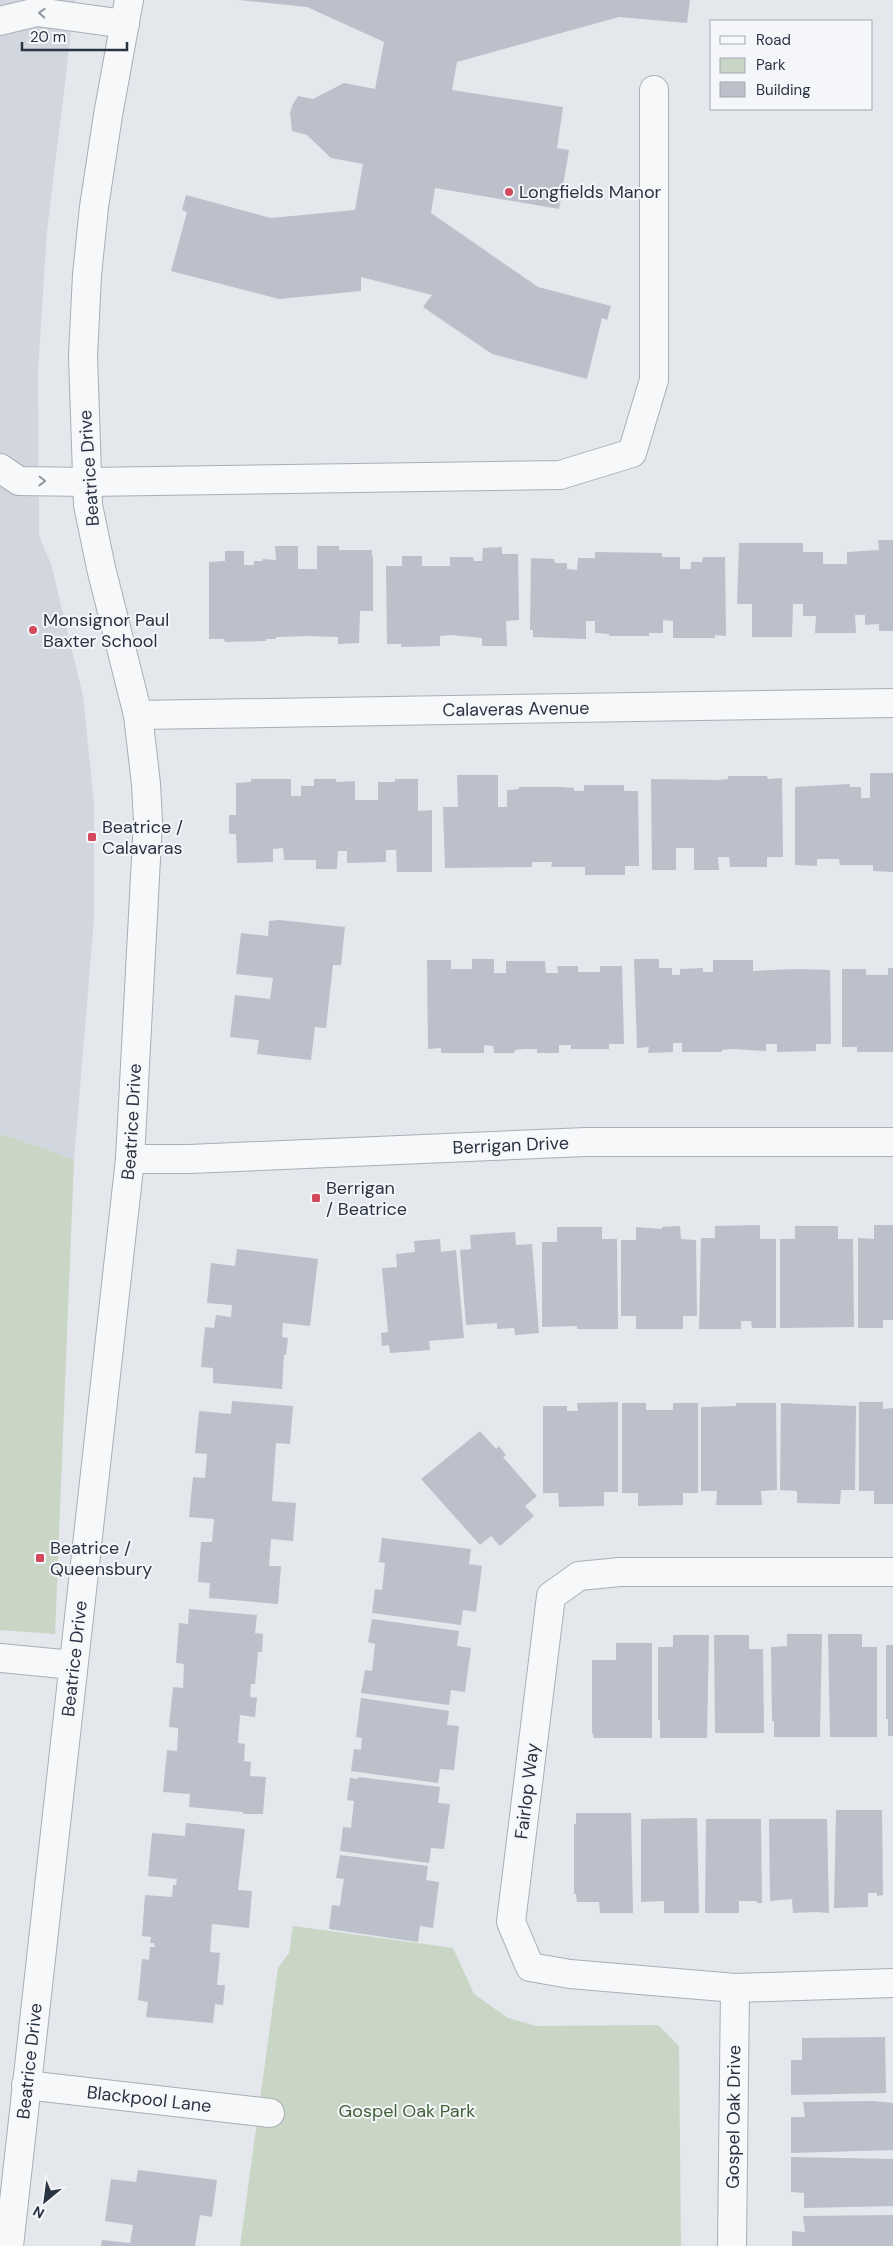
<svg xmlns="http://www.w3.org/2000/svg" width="893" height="2246" viewBox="0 0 893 2246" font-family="'DM Sans',sans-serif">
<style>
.built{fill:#d2d6de}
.green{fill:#c9d6c5}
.building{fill:#bbc0ca}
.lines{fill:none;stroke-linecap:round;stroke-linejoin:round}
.minor-casing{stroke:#a9aeb7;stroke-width:30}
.minor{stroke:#f7f8fa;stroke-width:28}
.oneway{stroke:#9196a0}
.poi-dot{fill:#d1495b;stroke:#f4f6f9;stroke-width:2}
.labels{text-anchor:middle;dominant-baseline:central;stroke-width:4;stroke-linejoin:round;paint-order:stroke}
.poi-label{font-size:18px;fill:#2b3445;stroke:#f4f6f9;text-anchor:start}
.street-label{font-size:18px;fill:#2b3445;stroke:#f4f6f9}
.park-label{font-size:18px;fill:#3f6138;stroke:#f4f6f9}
</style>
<rect width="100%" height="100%" fill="#e4e7ec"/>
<polygon class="built" points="0,0 75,0 47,231 38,371 39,536 51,564 83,696 94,803 94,919 74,1160 49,1150 0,1134"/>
<g class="green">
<polygon points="0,1134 49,1150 74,1160 55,1634 0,1630"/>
<polygon points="293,1926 453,1948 474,1994 508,2018 536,2026 658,2025 679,2046 681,2246 240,2246 278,1968 289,1953"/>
</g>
<g class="building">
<polygon points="239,0 690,0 687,23 619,17 457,62 452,90 563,107 557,148 569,150 559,209 435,188 431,213 538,287 611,306 607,320 602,318 587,379 492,354 423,307 432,295 361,277 361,291 279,299 171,271 187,212 182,210 186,195 271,218 355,210 363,164 331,158 307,135 292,131 290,113 292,106 298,96 313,99 344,83 375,89 384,42 307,7"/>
<polygon points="878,540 893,540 893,631 879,631 879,624 865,625 865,615 855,615 856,633 815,633 816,616 803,616 803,604 793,604 792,637 752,637 752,604 737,604 739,543 803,543 803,552 823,552 823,564 847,564 847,552 879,550"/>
<polygon points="275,546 298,546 298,569 317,569 317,546 339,546 339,550 372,550 372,556 373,557 373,611 360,611 359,643 338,644 338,637 308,636 276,637 276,639 266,639 266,641 225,642 224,639 209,639 209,562 225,561 225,551 244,551 244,565 254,565 254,561 262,561 263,559 276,560"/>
<polygon points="502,547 502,554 518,554 519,620 506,621 507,646 482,646 482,638 451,635 440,636 440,646 401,647 401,644 387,644 386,566 402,566 402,556 422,556 422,566 450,566 450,557 473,557 474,561 482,561 483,548"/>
<polygon points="595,552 662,553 662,557 680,557 680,569 691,569 691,562 702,562 703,557 725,557 726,636 715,635 715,638 673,638 673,621 663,620 663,633 649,633 649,636 609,636 609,634 595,633 595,621 586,621 586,639 533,637 533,630 530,630 531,558 554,559 555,563 567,563 567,569 577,570 578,558 595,558"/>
<polygon points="870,773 893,773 893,872 873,871 873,865 840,865 839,859 817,859 817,866 795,865 795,787 850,784 850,787 861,787 861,798 870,798"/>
<polygon points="457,775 498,775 498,807 507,807 507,790 519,789 519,787 560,787 574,788 574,791 584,791 584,785 624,785 624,791 638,791 639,866 625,866 625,875 585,875 585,867 551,867 552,862 532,862 532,867 445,868 443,807 458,807"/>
<polygon points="728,776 767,776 768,779 782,778 783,857 767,857 767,867 730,867 729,857 718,857 719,870 694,870 694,848 676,848 676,870 652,870 651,779 717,780 728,779"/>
<polygon points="251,779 291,779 291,796 301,796 301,786 314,786 314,779 336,779 336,782 355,781 355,800 378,800 378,782 395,782 395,779 418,779 418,811 432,810 432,872 397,872 396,850 386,850 386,862 347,863 347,851 338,851 337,869 316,869 316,860 284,860 283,848 273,849 273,862 237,863 236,834 229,834 229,815 236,815 236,783 251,782"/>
<polygon points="279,920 345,927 341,965 333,965 326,1028 315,1027 311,1060 257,1054 259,1040 230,1037 235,995 270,999 273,978 236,974 241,933 268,936 269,921"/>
<polygon points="472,959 494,959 494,973 506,973 506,961 545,961 546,973 558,973 557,966 578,966 578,972 600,972 600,966 622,966 624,1044 609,1044 609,1049 571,1049 571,1045 559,1045 559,1053 537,1053 537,1049 524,1049 515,1050 514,1053 494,1053 493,1046 484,1045 484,1053 441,1053 441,1048 428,1049 427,960 451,960 451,969 472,969"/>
<polygon points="634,959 659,959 659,968 672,968 672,975 680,975 680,969 703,968 703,972 713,972 713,960 753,960 753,971 796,969 830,970 831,1044 816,1044 816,1051 777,1052 777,1044 766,1044 766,1051 733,1049 722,1050 722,1052 682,1052 682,1043 673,1043 673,1052 648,1053 649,1047 637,1048"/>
<polygon points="888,968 893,968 893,1052 857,1052 857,1047 842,1047 842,969 866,969 866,975 888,975"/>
<polygon points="760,1225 760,1239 776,1239 776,1328 752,1328 751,1321 741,1321 741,1329 699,1329 701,1238 715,1238 715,1226"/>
<polygon points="874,1225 893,1225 893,1320 883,1320 883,1328 858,1328 858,1238 874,1239"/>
<polygon points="680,1226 681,1239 696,1240 697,1316 683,1316 683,1329 636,1329 636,1316 621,1316 621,1240 636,1240 636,1227 662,1229 662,1227"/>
<polygon points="795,1226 838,1226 838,1239 853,1239 854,1327 780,1328 780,1239 795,1239"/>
<polygon points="557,1227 602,1227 602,1239 617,1239 618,1329 577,1329 577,1326 542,1327 542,1242 557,1242"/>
<polygon points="515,1232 516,1245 532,1244 539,1333 515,1335 514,1328 497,1329 497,1323 466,1325 460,1250 471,1249 470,1235"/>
<polygon points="440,1239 441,1252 456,1250 464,1338 429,1341 430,1350 390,1353 389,1345 382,1346 381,1333 388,1332 382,1268 397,1267 396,1254 415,1252 414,1241"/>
<polygon points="237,1249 318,1259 310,1326 283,1323 282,1337 288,1338 286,1355 284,1355 282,1389 213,1383 213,1368 201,1367 205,1327 214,1328 216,1315 231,1317 232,1305 207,1303 211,1263 235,1266"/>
<polygon points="232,1401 293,1406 290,1444 276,1443 272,1501 296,1503 293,1541 271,1539 269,1566 281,1566 278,1604 209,1598 210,1583 198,1582 201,1542 212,1542 214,1519 189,1517 193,1477 205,1478 207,1454 195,1453 199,1411 231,1414"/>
<polygon points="618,1402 618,1492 604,1492 604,1506 559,1507 558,1493 543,1493 543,1406 567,1406 567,1411 578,1411 577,1403"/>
<polygon points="859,1402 883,1402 883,1409 893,1408 893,1504 874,1504 874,1491 859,1491"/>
<polygon points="622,1403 646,1403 646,1410 673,1410 673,1403 698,1403 698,1493 683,1493 683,1505 638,1506 638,1493 622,1493"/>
<polygon points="736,1403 776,1403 777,1490 761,1491 762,1505 716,1505 717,1491 701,1491 701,1407 736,1406"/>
<polygon points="781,1403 856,1406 855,1490 841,1490 840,1504 797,1503 797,1491 780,1490"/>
<polygon points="480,1431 496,1449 499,1446 506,1455 503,1457 537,1496 525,1506 534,1516 500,1546 491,1536 480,1545 421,1479"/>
<polygon points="382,1538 471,1549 469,1564 482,1566 476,1612 463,1610 461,1625 372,1613 375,1589 382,1590 385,1563 379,1562"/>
<polygon points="189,1609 257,1615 255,1633 263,1634 262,1652 258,1652 255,1684 251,1684 250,1697 257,1698 255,1717 240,1715 238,1743 245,1744 244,1761 251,1762 250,1776 266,1777 263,1814 243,1814 243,1812 189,1807 190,1794 163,1792 167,1750 177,1751 178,1734 178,1728 169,1727 173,1687 183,1688 184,1664 176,1663 179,1623 188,1624"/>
<polygon points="372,1619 459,1631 457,1646 471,1648 465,1692 451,1690 449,1705 361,1693 365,1670 372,1671 375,1644 368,1642"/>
<polygon points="787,1634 822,1634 820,1737 774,1737 774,1721 772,1721 771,1647 787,1646"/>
<polygon points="828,1634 862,1634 862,1647 877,1647 877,1737 830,1737"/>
<polygon points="673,1635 709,1635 707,1738 660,1738 660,1720 658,1720 658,1647 673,1647"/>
<polygon points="714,1635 749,1635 749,1649 763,1649 764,1733 715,1733"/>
<polygon points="616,1643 652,1643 652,1738 594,1738 592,1732 592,1660 616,1660"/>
<polygon points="886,1645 893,1645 893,1736 888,1736 888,1719 886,1719"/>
<polygon points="361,1698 449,1711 447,1725 459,1726 454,1770 440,1769 438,1783 351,1771 354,1749 361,1750 362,1738 356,1737"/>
<polygon points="358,1777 440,1787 438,1803 450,1804 444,1849 431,1848 429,1863 340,1851 343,1827 351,1828 354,1801 347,1800 350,1778 358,1779"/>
<polygon points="836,1810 882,1810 883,1895 877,1896 877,1893 868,1893 868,1907 834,1908"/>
<polygon points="576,1813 631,1813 633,1913 600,1913 599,1902 577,1902 576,1894 574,1894 574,1824 576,1824"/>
<polygon points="697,1818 699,1913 664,1913 664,1901 641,1902 641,1819"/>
<polygon points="706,1819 761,1819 762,1903 757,1903 757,1901 739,1901 739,1913 705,1913"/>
<polygon points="769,1819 827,1819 829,1913 815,1912 793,1913 792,1899 770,1901"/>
<polygon points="186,1823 245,1829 238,1890 252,1891 249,1928 212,1924 210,1952 220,1953 217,1985 225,1985 223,2005 215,2004 213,2023 146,2017 148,2002 138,2000 142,1959 149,1960 150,1947 155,1947 154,1943 150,1943 151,1937 142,1936 145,1895 172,1897 173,1885 176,1885 177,1879 148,1876 152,1833 185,1836"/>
<polygon points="340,1855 428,1866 426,1880 439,1882 433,1928 420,1926 418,1942 329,1929 332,1905 340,1906 342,1890 344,1879 336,1878"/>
<polygon points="885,2037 886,2093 791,2095 791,2060 802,2060 802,2038"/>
<polygon points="874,2101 893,2103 893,2150 791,2153 791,2117 805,2117 803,2102"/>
<polygon points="791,2157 893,2159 893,2206 804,2208 804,2193 791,2192"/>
<polygon points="138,2170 217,2180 212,2217 200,2215 195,2246 101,2246 102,2240 130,2243 133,2225 105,2221 111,2179 136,2182"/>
<polygon points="893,2215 893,2246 792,2246 792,2231 805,2232 803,2216"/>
</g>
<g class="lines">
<g class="minor-casing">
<g id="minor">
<polyline points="0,21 37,12 125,24"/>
<polyline points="0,468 19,481 88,482 560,475 632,453 654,380 654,90"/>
<path id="s1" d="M138,715L893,703"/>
<path id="s2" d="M130,1159H189L586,1142H893"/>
<polyline points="893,1572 620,1572 579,1576 551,1596 511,1922 530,1967 570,1974 735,1988 893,1983"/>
<polyline points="0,1658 73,1665"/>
<path id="s3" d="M26,2085L270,2113"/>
<path id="s4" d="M9,2246L130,1159L148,821L146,784L138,715L101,568L88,505L83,355L87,275L94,207L108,115L129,0"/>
<path id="s5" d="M732,2246L735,1988"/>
</g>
</g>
<use href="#minor" class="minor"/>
</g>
<defs><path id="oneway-chevron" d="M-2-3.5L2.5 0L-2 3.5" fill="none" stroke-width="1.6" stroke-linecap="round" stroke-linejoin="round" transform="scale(1.25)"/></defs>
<g class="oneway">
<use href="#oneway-chevron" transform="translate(42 13) rotate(-177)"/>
<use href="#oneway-chevron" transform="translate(42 481) rotate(1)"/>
</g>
<g class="poi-dot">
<circle cx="509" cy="192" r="5"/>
<circle cx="33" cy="630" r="5"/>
<rect x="87" y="832" width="10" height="10" rx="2.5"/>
<rect x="311" y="1193" width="10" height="10" rx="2.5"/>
<rect x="35" y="1553" width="10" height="10" rx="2.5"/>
</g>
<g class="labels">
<g class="poi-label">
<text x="519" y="192">Longfields Manor</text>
<text x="43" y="620">Monsignor Paul<tspan x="43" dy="21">Baxter School</tspan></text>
<text x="102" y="827">Beatrice /<tspan x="102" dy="21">Calavaras</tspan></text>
<text x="326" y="1188">Berrigan<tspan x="326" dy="21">/ Beatrice</tspan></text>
<text x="50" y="1548">Beatrice /<tspan x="50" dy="21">Queensbury</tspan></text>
</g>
<g class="street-label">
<text transform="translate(89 468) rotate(-94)">Beatrice Drive</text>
<text stroke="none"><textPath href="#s1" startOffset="378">Calaveras Avenue</textPath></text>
<text stroke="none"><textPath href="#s4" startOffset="1131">Beatrice Drive</textPath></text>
<text stroke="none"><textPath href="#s2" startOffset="381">Berrigan Drive</textPath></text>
<text stroke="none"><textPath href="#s4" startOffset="591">Beatrice Drive</textPath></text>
<text transform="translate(527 1791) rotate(-83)">Fairlop Way</text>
<text stroke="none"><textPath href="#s4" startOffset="186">Beatrice Drive</textPath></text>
<text stroke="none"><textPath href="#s3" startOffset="124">Blackpool Lane</textPath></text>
<text stroke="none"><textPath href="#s5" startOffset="129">Gospel Oak Drive</textPath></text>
</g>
<g class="park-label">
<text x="407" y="2111">Gospel Oak Park</text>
</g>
</g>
<rect x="710" y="20" width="162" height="90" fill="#f4f6f9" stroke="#a4a8b1"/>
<rect x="720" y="36" width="25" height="8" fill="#f7f8fa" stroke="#a4a8b1"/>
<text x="756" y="45" font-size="15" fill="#2b3445">Road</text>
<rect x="720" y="58" width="25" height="15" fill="#c9d6c5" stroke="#a4a8b1"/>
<text x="756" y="70" font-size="15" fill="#2b3445">Park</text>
<rect x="720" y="82" width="25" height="15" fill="#bbc0ca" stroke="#a4a8b1"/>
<text x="756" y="95" font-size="15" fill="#2b3445">Building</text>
<g transform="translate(45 2201) rotate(209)" stroke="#f4f6f9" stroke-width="4" paint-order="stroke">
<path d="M0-4L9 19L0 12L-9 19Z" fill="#2b3445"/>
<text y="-8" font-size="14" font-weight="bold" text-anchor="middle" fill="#2b3445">N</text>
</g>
<path d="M22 42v8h105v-8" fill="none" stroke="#2b3445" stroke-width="2.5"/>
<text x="30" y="42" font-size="15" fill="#2b3445" stroke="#f4f6f9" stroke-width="4" paint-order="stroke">20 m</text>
</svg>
